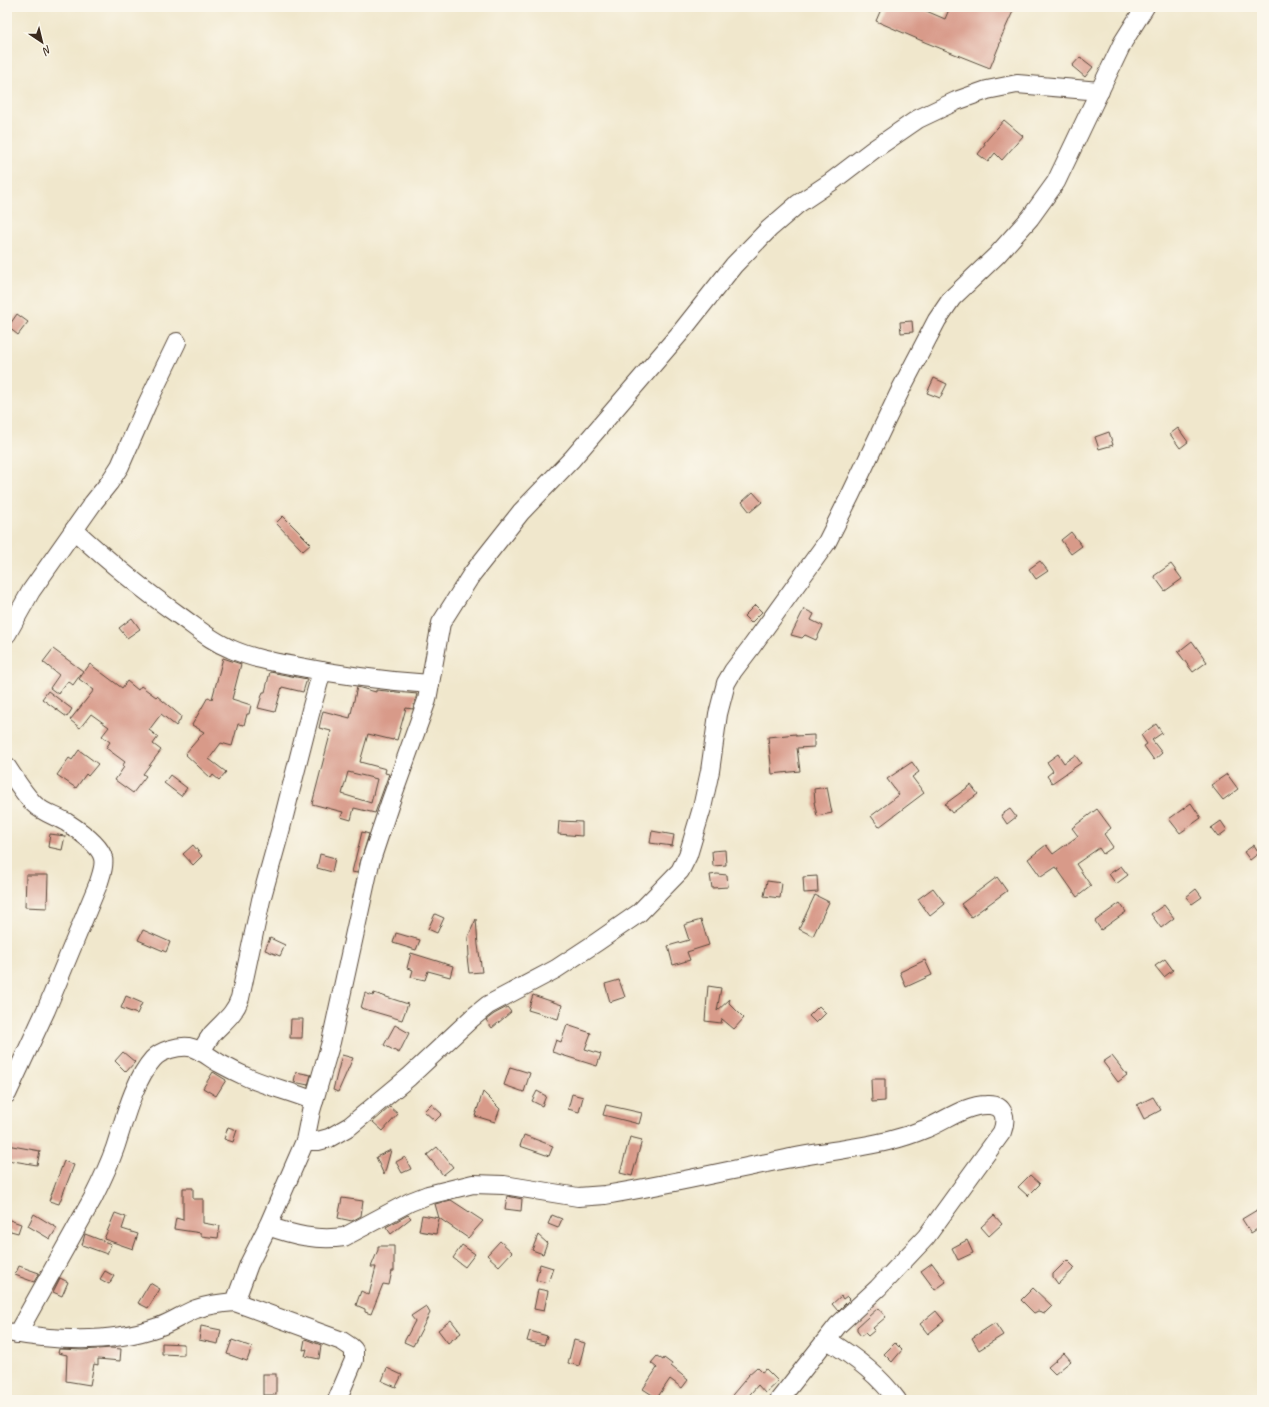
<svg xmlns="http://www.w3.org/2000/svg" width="1269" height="1407" viewBox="0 0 1269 1407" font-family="Caveat,sans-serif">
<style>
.building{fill:#d89a89;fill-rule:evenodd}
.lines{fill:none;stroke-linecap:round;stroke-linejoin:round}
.minor-casing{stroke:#564638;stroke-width:20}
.minor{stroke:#fff;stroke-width:18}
</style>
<rect width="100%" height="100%" fill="#fbf7ec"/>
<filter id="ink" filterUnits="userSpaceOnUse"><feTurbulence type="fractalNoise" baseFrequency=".025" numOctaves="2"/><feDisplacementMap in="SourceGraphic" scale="8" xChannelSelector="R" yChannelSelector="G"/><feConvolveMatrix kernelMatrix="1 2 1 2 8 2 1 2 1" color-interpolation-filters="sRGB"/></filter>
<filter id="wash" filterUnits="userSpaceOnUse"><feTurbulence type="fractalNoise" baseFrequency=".012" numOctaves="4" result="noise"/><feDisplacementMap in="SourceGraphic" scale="16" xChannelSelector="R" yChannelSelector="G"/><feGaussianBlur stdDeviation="0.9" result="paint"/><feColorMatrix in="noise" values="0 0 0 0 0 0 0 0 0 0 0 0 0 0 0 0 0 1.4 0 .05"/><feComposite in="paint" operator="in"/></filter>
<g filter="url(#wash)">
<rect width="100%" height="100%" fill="#f0e7cc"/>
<g id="blocks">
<g class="building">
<polygon points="882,7 926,7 924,10 945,19 950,7 1015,7 1000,40 1001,41 990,68 927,43 876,21"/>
<polygon points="1080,57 1093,67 1085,77 1072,66"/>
<polygon points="1004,120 1023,136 1002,160 995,153 988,162 978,154 985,145 984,143"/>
<polygon points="17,314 28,322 18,335 8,327"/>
<polygon points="912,321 913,332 901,333 900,322"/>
<polygon points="934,378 947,384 940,398 927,393"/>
<polygon points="1178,428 1188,442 1180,448 1170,434"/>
<polygon points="1109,432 1113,445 1099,449 1095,437"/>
<polygon points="753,492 762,502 750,512 742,502"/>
<polygon points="283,516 311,544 303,551 276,523"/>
<polygon points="1071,532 1082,546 1071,554 1061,540"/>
<polygon points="1040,561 1048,571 1036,579 1029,569"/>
<polygon points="1171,564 1182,579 1165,591 1154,576"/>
<polygon points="755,605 762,612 751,623 744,616"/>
<polygon points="804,609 814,614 811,620 823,626 816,640 805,635 802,638 791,635"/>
<polygon points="132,618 140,629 127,638 119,628"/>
<polygon points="1192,641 1207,662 1193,672 1178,652"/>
<polygon points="53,649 83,671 73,685 68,681 58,694 50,688 59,675 43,662"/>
<polygon points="223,658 241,664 232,699 251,705 249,714 247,714 244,725 238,724 232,746 221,743 209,759 226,772 219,780 213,775 211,778 185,754 204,732 192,725 208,697 212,699"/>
<polygon points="90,664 122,688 127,681 138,690 141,686 156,697 157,696 181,716 180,720 176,726 161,714 149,730 158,737 153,744 161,750 143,774 146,776 133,793 115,780 124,767 122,766 125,762 106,748 110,742 102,736 109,727 91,714 80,728 70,720 94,690 79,679"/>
<polygon points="270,672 307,679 303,692 282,687 275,712 258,708 263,692 265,692"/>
<path d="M357,687L376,692V690L417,694L413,709L406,708L397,740L393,739V740L368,734L360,762L386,769L385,773L389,774L375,813L354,808L351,820L341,817L343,812L312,804L331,731L319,728L323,711L350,718ZM348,772L377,779L371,803L342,794Z"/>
<polygon points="48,691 72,709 67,717 42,699"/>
<polygon points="1156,724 1162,733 1152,740 1162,753 1154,760 1144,746 1147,744 1141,735"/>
<polygon points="796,734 796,736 814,735 814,747 797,748 800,771 772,774 768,737"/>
<polygon points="79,750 98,764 88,776 86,774 76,788 57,775 69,758 72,760"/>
<polygon points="1058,754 1064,763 1075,755 1081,763 1052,783 1047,776 1053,771 1047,762"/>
<polygon points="912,762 919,772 912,777 924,793 879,827 871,816 899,795 887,779"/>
<polygon points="1227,774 1238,789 1223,800 1211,785"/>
<polygon points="170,775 187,788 181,796 164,783"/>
<polygon points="971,785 978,794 952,813 945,804"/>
<polygon points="827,787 832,813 817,816 814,802 815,802 814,789"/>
<polygon points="1191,803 1201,818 1180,833 1169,819"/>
<polygon points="1010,809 1016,817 1007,824 1001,815"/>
<polygon points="1097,809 1111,828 1104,834 1113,847 1103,854 1099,848 1076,864 1091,886 1077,897 1056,867 1041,877 1028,859 1046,845 1053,854 1078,836 1072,828"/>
<polygon points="559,821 582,822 582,836 558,834"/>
<polygon points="1221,821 1227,830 1218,837 1211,828"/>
<polygon points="652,831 674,835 672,846 650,843"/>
<polygon points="362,832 369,834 357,873 352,872"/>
<polygon points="50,834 65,836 62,850 48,847"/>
<polygon points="193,845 202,856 193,865 183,854"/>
<polygon points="1254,845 1259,853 1250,860 1244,852"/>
<polygon points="725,850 726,865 713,866 712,851"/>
<polygon points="320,854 335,858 332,872 317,868"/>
<polygon points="1121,866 1128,875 1116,884 1109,874"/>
<polygon points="717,874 727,875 728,887 712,888 710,875"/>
<polygon points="26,875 48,875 47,908 25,907"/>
<polygon points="817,876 818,892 804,893 803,877"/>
<polygon points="997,877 1007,891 971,917 961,904"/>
<polygon points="767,881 782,883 780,898 764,896"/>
<polygon points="933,888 945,904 930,916 918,899"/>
<polygon points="1196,889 1202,897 1192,904 1186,897"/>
<polygon points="815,895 829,902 813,936 799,929"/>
<polygon points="1120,903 1126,912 1101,930 1095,921"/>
<polygon points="1164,905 1174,918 1161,928 1151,914"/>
<polygon points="435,914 444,918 437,933 428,929"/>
<polygon points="476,919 478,945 482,972 469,973 467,957 469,956 468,937"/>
<polygon points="701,920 709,945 687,952 690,960 673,965 668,946 689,940 684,925"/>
<polygon points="143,930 170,942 166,952 138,940"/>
<polygon points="396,933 420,940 416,950 393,943"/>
<polygon points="270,938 285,945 280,956 265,950"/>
<polygon points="411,953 453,966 450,977 428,971 425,980 411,977 413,970 407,968"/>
<polygon points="1165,959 1173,970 1164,977 1155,966"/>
<polygon points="925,960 932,975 906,987 900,972"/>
<polygon points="619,980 625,997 610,1002 605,984"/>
<polygon points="708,986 721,988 717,1011 730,999 729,1003 744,1018 734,1029 722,1019 721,1023 705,1021"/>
<polygon points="365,993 373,996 374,993 408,1004 402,1020 361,1008"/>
<polygon points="533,995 562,1005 558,1019 528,1010"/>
<polygon points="126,996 142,1003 137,1014 121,1008"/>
<polygon points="819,1006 826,1013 816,1023 809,1016"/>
<polygon points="507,1007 511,1012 492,1028 486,1020 494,1014"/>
<polygon points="291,1019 303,1019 302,1038 290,1038"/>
<polygon points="395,1025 409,1033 399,1053 384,1045"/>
<polygon points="567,1025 591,1033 585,1049 601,1054 597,1066 552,1052 556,1040 561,1042"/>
<polygon points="123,1052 135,1062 126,1072 115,1061"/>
<polygon points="342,1055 353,1058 338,1092 333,1090"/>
<polygon points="1112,1056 1127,1075 1118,1082 1103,1062"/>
<polygon points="510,1067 530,1073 524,1092 504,1085"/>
<polygon points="213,1072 226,1080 216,1096 203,1088"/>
<polygon points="296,1072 311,1075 308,1085 294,1082"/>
<polygon points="871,1079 885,1079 885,1101 872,1102"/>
<polygon points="537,1091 546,1096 542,1106 532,1101"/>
<polygon points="483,1092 500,1109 495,1122 475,1116"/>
<polygon points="572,1094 583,1097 579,1112 568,1109"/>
<polygon points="1153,1097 1161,1110 1144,1119 1137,1105"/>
<polygon points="431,1104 442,1114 435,1121 424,1111"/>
<polygon points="606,1105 642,1113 639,1124 603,1115"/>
<polygon points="390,1107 398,1114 383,1131 373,1122"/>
<polygon points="228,1127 237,1130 233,1142 224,1139"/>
<polygon points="524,1135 553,1146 549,1156 520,1146"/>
<polygon points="630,1137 642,1140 632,1176 620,1173"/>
<polygon points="7,1145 40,1151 37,1165 7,1160"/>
<polygon points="437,1147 453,1167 443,1175 427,1155"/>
<polygon points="391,1150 384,1175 376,1157"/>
<polygon points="405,1157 411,1169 402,1173 396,1162"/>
<polygon points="64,1161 74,1165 59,1204 49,1201"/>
<polygon points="1030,1175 1040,1184 1028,1196 1018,1187"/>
<polygon points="183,1188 193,1188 193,1199 203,1199 203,1223 220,1226 218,1238 201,1236 201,1233 174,1229 176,1218 183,1220"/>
<polygon points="507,1196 522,1199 521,1211 505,1209"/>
<polygon points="342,1198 363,1201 361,1216 352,1221 338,1218"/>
<polygon points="451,1200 483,1221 468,1238 439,1218 435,1204"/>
<polygon points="1262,1207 1262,1226 1251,1233 1242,1219"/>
<polygon points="115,1213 126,1217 122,1229 138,1234 133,1249 104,1239"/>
<polygon points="34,1214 57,1228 50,1239 28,1226"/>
<polygon points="408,1215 411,1218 391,1234 386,1227"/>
<polygon points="422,1215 439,1218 436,1234 419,1231"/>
<polygon points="552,1215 562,1219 558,1228 548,1224"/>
<polygon points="994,1215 1002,1224 989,1236 981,1227"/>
<polygon points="7,1219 21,1224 18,1233 7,1230"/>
<polygon points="85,1234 111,1244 107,1254 82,1245"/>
<polygon points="538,1235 547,1243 543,1254 532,1250"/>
<polygon points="967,1240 973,1253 958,1260 952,1248"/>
<polygon points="500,1241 512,1252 499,1266 487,1255"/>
<polygon points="462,1245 475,1254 465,1267 453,1258"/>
<polygon points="378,1246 394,1246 394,1271 392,1271 389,1285 383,1284 371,1314 365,1312 365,1309 356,1305 361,1291 369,1295 376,1267 371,1267 378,1250"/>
<polygon points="1067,1260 1075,1268 1058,1284 1053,1277 1053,1274"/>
<polygon points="932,1263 946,1282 935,1290 921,1271"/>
<polygon points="540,1264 553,1268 548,1283 536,1280"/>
<polygon points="19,1266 39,1273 34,1282 15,1275"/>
<polygon points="105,1271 114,1276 109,1284 100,1279"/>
<polygon points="60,1278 68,1282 62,1296 53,1292"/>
<polygon points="150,1283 160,1289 148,1308 138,1303"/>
<polygon points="1033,1288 1052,1306 1045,1313 1038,1311 1034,1313 1021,1300"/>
<polygon points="538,1289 548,1291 544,1311 534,1309"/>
<polygon points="841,1296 843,1299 847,1296 850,1299 838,1311 832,1304"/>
<polygon points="426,1306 430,1313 413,1346 404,1342 415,1321 411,1316"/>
<polygon points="878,1308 886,1317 873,1328 875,1330 868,1336 865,1333 861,1336 857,1331 857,1327"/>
<polygon points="936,1311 944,1321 928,1334 920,1324"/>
<polygon points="451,1320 461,1333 448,1343 438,1330"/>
<polygon points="995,1323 1003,1335 979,1350 972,1338"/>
<polygon points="201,1326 221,1330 218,1344 199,1340"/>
<polygon points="530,1331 547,1336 544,1345 527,1341"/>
<polygon points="305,1339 321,1345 319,1359 305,1356 307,1349 303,1350"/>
<polygon points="232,1340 252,1347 247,1361 227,1354"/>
<polygon points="574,1340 585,1343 579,1366 568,1363"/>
<polygon points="162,1343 184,1344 184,1355 162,1354"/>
<polygon points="895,1343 902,1350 892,1362 884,1354"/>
<polygon points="111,1348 121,1349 120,1361 98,1359 98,1365 94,1364 90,1385 66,1381 67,1355 58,1353 59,1349 83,1350"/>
<polygon points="1064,1353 1071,1361 1055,1374 1048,1367"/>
<polygon points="657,1356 663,1360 664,1358 672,1364 671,1366 688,1380 682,1388 670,1379 657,1398 643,1389 657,1368 651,1363"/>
<polygon points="757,1367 762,1372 766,1369 778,1381 765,1393 758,1385 745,1400 728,1400 749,1375 748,1375"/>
<polygon points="387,1368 402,1375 396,1387 382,1381"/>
<rect x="263" y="1374" width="13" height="21"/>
</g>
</g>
</g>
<g filter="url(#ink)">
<use href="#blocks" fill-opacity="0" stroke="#564638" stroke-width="1"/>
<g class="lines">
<g class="minor-casing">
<g id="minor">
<path d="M74,530C108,561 143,590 180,616C197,628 211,641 231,649C251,658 273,662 295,666C340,675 384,681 430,684"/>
<polyline points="7,634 31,591 93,503 109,483 120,466 147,404 177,342"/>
<path d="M7,767C15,779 23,793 34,804C43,813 56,816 66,822C77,829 101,846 103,858C105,866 101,875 99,882L46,1010L7,1094"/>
<path d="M201,1052C205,1045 208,1039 213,1033C225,1020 234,1015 240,998L261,900L281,828L312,706L322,671"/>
<polyline points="305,1141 318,1141 329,1138 350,1126 409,1077 472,1018 488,1005 556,969 597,942 639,913 680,871 688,855 702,808 710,771 718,714 726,683 733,671 752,646 827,542 851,494 901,389 937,320 952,298 997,255 1030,218 1056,182 1123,42 1145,7"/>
<path d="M268,1226C293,1235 317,1241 344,1237L410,1202L428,1195L473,1184L504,1185L578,1197L605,1195C666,1185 726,1171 786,1159C820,1152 854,1149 888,1141C901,1138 913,1134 925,1129C945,1121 965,1105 987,1105C1005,1104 1007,1119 1002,1132L926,1237L878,1288L838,1325L779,1400"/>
<polyline points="235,1302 342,1341 351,1347 354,1350 354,1360 337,1400"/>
<path d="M7,1332C56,1341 110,1344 158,1327C171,1323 183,1314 196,1309C208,1305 222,1303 235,1302L249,1264L268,1226L305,1141L311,1111L331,1042L370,863L390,803L427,700L441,623L472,574L521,512L572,459L681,332L734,265L769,229L798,204L831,182L873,150L918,119L956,101L987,90L1017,84L1100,91"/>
<path d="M17,1334L93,1198C101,1182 109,1165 115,1148C124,1121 134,1080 153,1059C161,1050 178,1046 189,1047C200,1049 209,1057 219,1063C228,1068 238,1073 249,1078C270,1087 293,1092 314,1101"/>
<path d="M827,1340C854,1356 878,1374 897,1400"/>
</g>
</g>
<use href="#minor" class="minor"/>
</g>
</g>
<rect width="1269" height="1407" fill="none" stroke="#fbf7ec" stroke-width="24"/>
<g transform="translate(42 42) rotate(145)" stroke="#fbf7ec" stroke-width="3" paint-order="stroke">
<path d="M0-3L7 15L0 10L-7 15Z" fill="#3b2a1e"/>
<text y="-6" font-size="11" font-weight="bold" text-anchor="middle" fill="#3b2a1e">N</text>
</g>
</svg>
